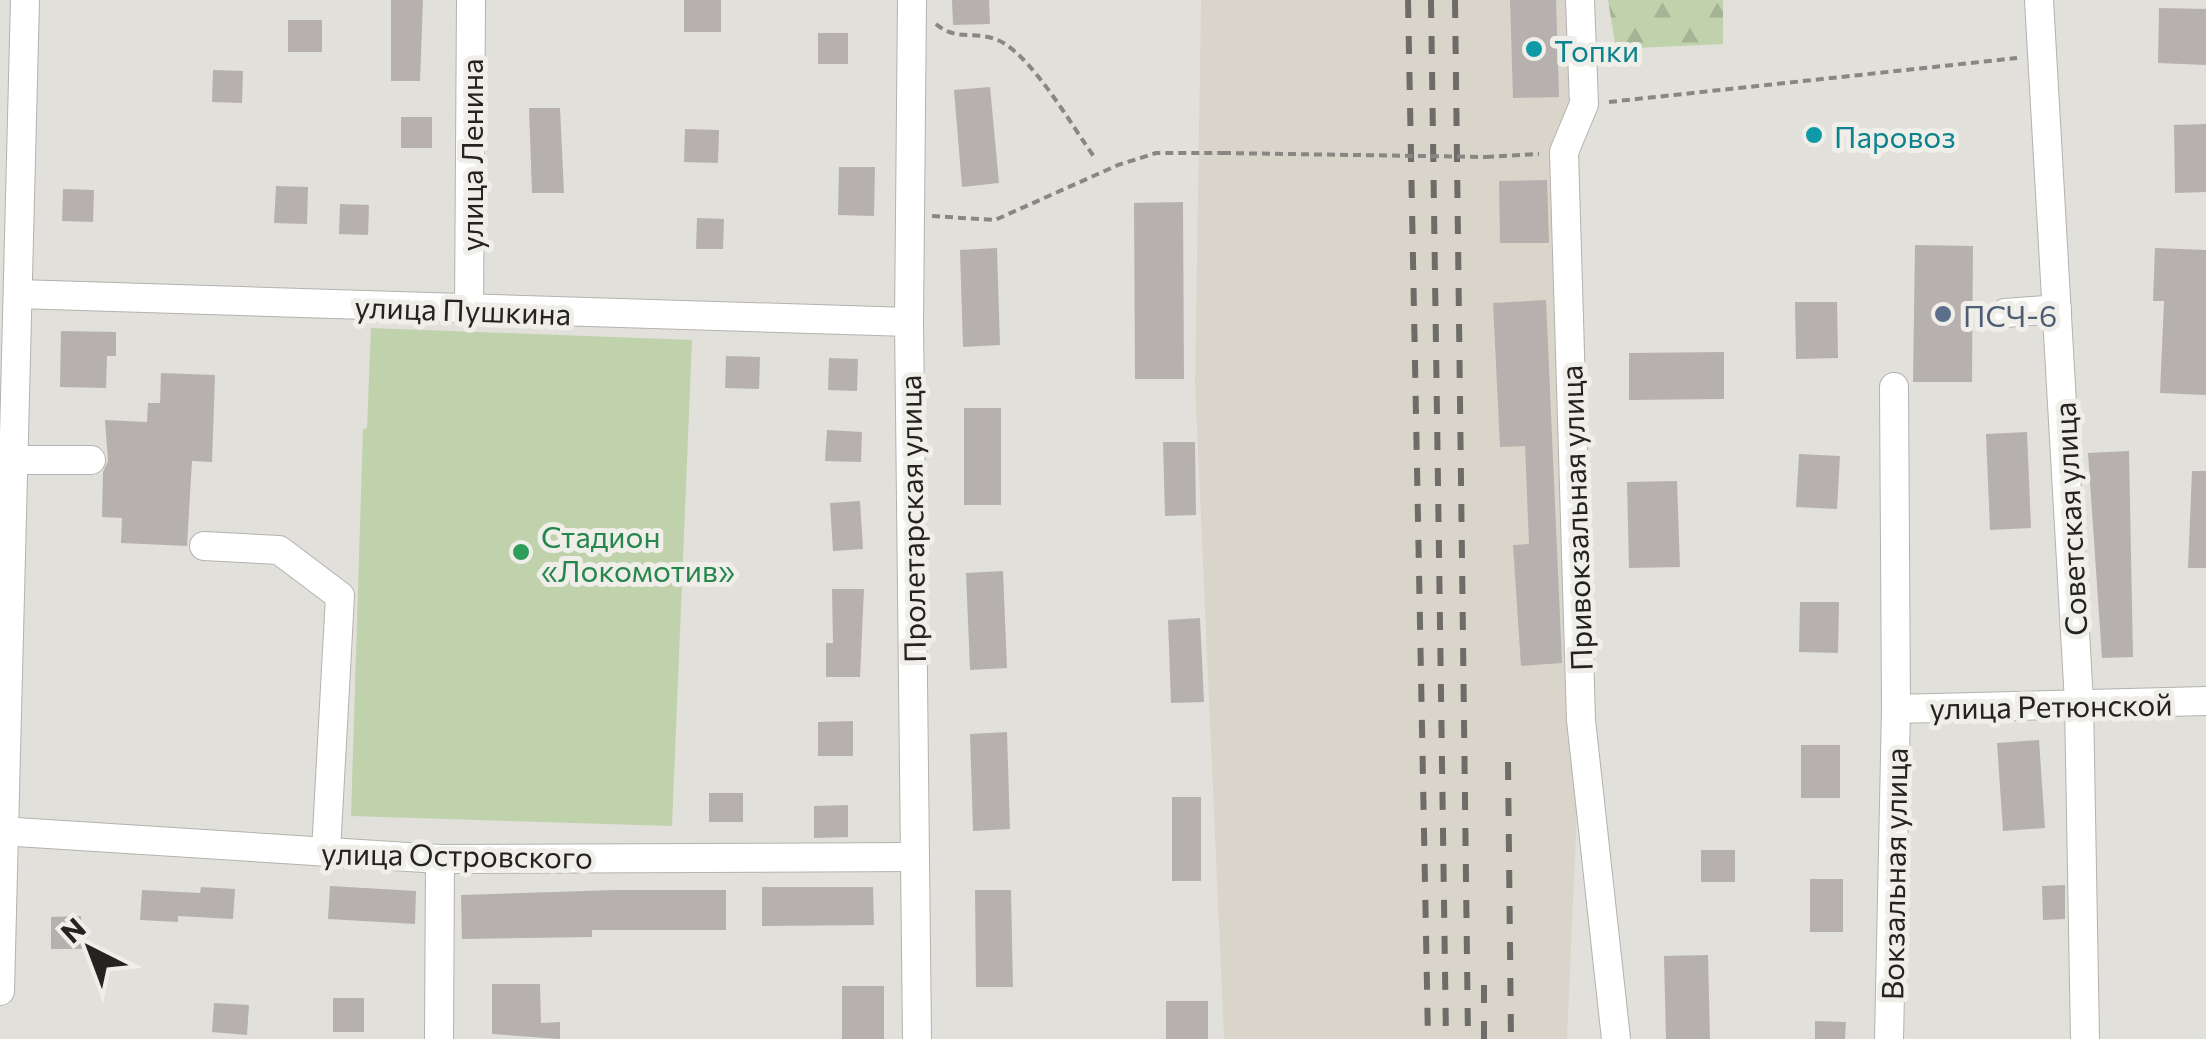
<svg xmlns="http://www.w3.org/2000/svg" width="2206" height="1039" viewBox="0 0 2206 1039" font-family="Commissioner,sans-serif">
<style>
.built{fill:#d9d5ca}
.forest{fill:url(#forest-firs)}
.green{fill:#c0d2ac}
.building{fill:#b6b1ae}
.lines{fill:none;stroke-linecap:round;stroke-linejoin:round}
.minor-casing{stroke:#b4b2ad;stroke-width:30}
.path{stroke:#898784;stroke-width:4;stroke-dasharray:8 5;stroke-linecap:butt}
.minor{stroke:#fff;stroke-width:28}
.rail{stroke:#6d6c69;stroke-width:6;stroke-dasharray:18 18;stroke-linecap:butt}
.path-bridge{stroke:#898784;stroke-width:4;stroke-dasharray:8 5;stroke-linecap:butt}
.culture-dot{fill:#0f9aa8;stroke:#efeee8;stroke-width:4}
.service-dot{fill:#5c6f8a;stroke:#efeee8;stroke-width:4}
.leisure-dot{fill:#2e9e5b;stroke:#efeee8;stroke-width:4}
.labels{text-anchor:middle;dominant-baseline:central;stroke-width:10;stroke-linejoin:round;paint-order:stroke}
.culture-label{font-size:30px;fill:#0d838f;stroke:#efeee8;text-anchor:start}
.street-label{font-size:30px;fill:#242321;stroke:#efeee8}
.service-label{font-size:30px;fill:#4e5e75;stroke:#efeee8;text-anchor:start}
.leisure-label{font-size:30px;fill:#27864d;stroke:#efeee8;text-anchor:start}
</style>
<defs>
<pattern id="forest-firs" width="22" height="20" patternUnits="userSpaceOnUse" patternTransform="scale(2.5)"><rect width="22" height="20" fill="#c0d2ac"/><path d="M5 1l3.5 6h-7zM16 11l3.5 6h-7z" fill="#a5b494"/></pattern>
</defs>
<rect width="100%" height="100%" fill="#e2e0db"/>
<polygon class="built" points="1201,0 1575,0 1581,720 1567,1039 1224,1039 1195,384"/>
<polygon class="forest" points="1608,0 1723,0 1723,44 1616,49"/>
<polygon class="green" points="371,328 692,340 672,826 351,816 363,429 367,428"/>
<g class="building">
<polygon points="391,0 423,0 420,81 391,81"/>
<rect x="684" y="0" width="37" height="32"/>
<polygon points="952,0 989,0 990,24 953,25"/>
<polygon points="1510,0 1556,0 1559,97 1513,98"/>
<polygon points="2159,8 2206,9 2206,65 2158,63"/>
<rect x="288" y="20" width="34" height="32"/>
<rect x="818" y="33" width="30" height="31"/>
<polygon points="213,70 243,71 242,103 212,102"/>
<polygon points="990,87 999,183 962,187 954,90"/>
<polygon points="529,108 560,108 564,193 532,193"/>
<rect x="401" y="117" width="31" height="31"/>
<polygon points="2206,124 2206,192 2175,193 2174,125"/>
<polygon points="685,129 719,130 718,163 684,162"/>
<polygon points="839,167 875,167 874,216 838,215"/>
<polygon points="1547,180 1549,243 1500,243 1499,181"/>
<polygon points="276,186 308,187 307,224 274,223"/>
<polygon points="63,189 94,190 93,222 62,221"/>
<polygon points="1183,202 1184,379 1135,379 1134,203"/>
<polygon points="340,204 369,205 368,235 339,234"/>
<polygon points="697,218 724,219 723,249 696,249"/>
<polygon points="1915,245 1973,246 1972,382 1913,382"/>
<polygon points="997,248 1000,345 963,347 960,250"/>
<polygon points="2155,248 2206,250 2206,395 2160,393 2164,301 2153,301"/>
<polygon points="1546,300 1562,663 1521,666 1513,545 1529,544 1525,446 1500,447 1493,303"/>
<polygon points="1795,302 1837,302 1838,358 1796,359"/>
<polygon points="61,331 116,332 116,356 107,356 106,388 60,387"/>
<polygon points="1724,352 1724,399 1629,400 1629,353"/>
<polygon points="726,356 760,357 759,389 725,388"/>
<polygon points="829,358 858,359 857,391 828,390"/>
<polygon points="161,373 215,375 212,462 192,461 187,546 121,543 122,518 102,517 103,472 108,461 105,420 147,422 148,403 160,403"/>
<rect x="964" y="408" width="37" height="97"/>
<polygon points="827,430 862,432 861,462 825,461"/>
<polygon points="2027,432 2031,528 1990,530 1986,434"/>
<polygon points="1163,442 1195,442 1196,515 1165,516"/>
<polygon points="2129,451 2133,657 2102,658 2088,453"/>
<polygon points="1799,454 1840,456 1837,509 1796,507"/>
<polygon points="2192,471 2206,471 2206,568 2188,568"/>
<polygon points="1677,481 1680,567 1629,568 1627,482"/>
<polygon points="860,501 863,549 833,551 830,503"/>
<polygon points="1003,571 1007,668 970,670 966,573"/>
<polygon points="832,589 864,589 860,677 826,677 826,643 833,643"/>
<polygon points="1800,602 1839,602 1838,653 1799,652"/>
<polygon points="1200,618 1204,702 1171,703 1168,620"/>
<polygon points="853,721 853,756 818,756 818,722"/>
<polygon points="1007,732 1010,829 973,831 970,734"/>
<polygon points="2039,740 2045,828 2003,831 1997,743"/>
<rect x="1801" y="745" width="39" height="53"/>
<rect x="709" y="793" width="34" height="29"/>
<rect x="1172" y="797" width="29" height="84"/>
<polygon points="848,805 848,837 814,838 814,806"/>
<rect x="1701" y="850" width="34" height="32"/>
<rect x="1810" y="879" width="33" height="53"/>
<polygon points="2065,885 2065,919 2043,920 2042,886"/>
<polygon points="330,886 416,891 415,924 328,919"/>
<polygon points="201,887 235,889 233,919 178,916 178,922 140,920 142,890 200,893"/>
<polygon points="762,887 873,887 874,925 762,926"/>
<polygon points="615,890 726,890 726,930 592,930 592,937 462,939 461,895"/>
<polygon points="975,890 1011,890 1013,987 976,987"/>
<polygon points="81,916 82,949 51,949 51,917"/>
<polygon points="1708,955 1710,1039 1666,1039 1664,956"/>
<polygon points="492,984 540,984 541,1023 560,1022 560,1039 492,1034"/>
<rect x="842" y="986" width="42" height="53"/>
<rect x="333" y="998" width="31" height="34"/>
<rect x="1166" y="1001" width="42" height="38"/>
<polygon points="214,1003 249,1005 247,1035 212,1032"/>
<polygon points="1815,1021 1846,1022 1845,1039 1815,1039"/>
</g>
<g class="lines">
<g class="minor-casing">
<g id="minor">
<polyline points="912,0 909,322 917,1039"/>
<polyline points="1580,0 1584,104 1564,152 1581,720 1616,1039"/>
<polyline points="2039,0 2079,702 2085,1039"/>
<polyline points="18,294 909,322"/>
<polyline points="469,310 471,0"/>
<polyline points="2005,313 2057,309"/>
<polyline points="13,460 91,460"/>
<polyline points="204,546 279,550 340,596 326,852"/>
<polyline points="1896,709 2206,701"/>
<polyline points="0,831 440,859 915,857"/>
<polyline points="0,991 25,0"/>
<polyline points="439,1039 440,859"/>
<polyline points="1889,1039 1896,709 1894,387"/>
</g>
</g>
<g class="path">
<path d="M936,24C955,41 973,31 995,39C1029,50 1073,128 1095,158"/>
<polyline points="1609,102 2017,58"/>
<polyline points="1486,157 1539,154"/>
<polyline points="932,216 995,220 1118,165 1156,153 1223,153"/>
</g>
<use href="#minor" class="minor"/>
<g class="rail">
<polyline points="1408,0 1428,1039"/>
<polyline points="1431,0 1446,1039"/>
<polyline points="1455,0 1468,1039"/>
<polyline points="1508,762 1511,1039"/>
<polyline points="1484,1039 1484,979"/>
</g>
<polyline class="path-bridge" points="1223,153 1486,157"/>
</g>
<g class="culture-dot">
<circle cx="1534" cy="49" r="10"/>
<circle cx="1814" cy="135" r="10"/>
</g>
<circle class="service-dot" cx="1943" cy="314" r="10"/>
<circle class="leisure-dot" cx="521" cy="552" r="10"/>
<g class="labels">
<g class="culture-label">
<text x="1554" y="49">Топки</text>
<text x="1834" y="135">Паровоз</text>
</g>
<g class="street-label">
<text transform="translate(470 155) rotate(-90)">улица Ленина</text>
<text transform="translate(463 309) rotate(2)">улица Пушкина</text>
<text transform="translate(1575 518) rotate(-92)">Привокзальная улица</text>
<text transform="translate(911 519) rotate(-91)">Пролетарская улица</text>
<text transform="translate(2069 519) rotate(-93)">Советская улица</text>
<text transform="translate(2051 705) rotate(-1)">улица Ретюнской</text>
<text transform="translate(457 854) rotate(1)">улица Островского</text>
<text transform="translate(1893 874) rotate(-89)">Вокзальная улица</text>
</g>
<g class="service-label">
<text x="1963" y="314">ПСЧ-6</text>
</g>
<g class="leisure-label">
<text x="541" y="535">Стадион<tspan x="541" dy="34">«Локомотив»</tspan></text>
</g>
</g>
<g transform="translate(90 949) rotate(318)" stroke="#efeee8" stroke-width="8" paint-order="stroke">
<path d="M0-8L18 38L0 25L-18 38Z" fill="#242321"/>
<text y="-15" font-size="28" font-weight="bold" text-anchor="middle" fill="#242321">N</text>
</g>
</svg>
